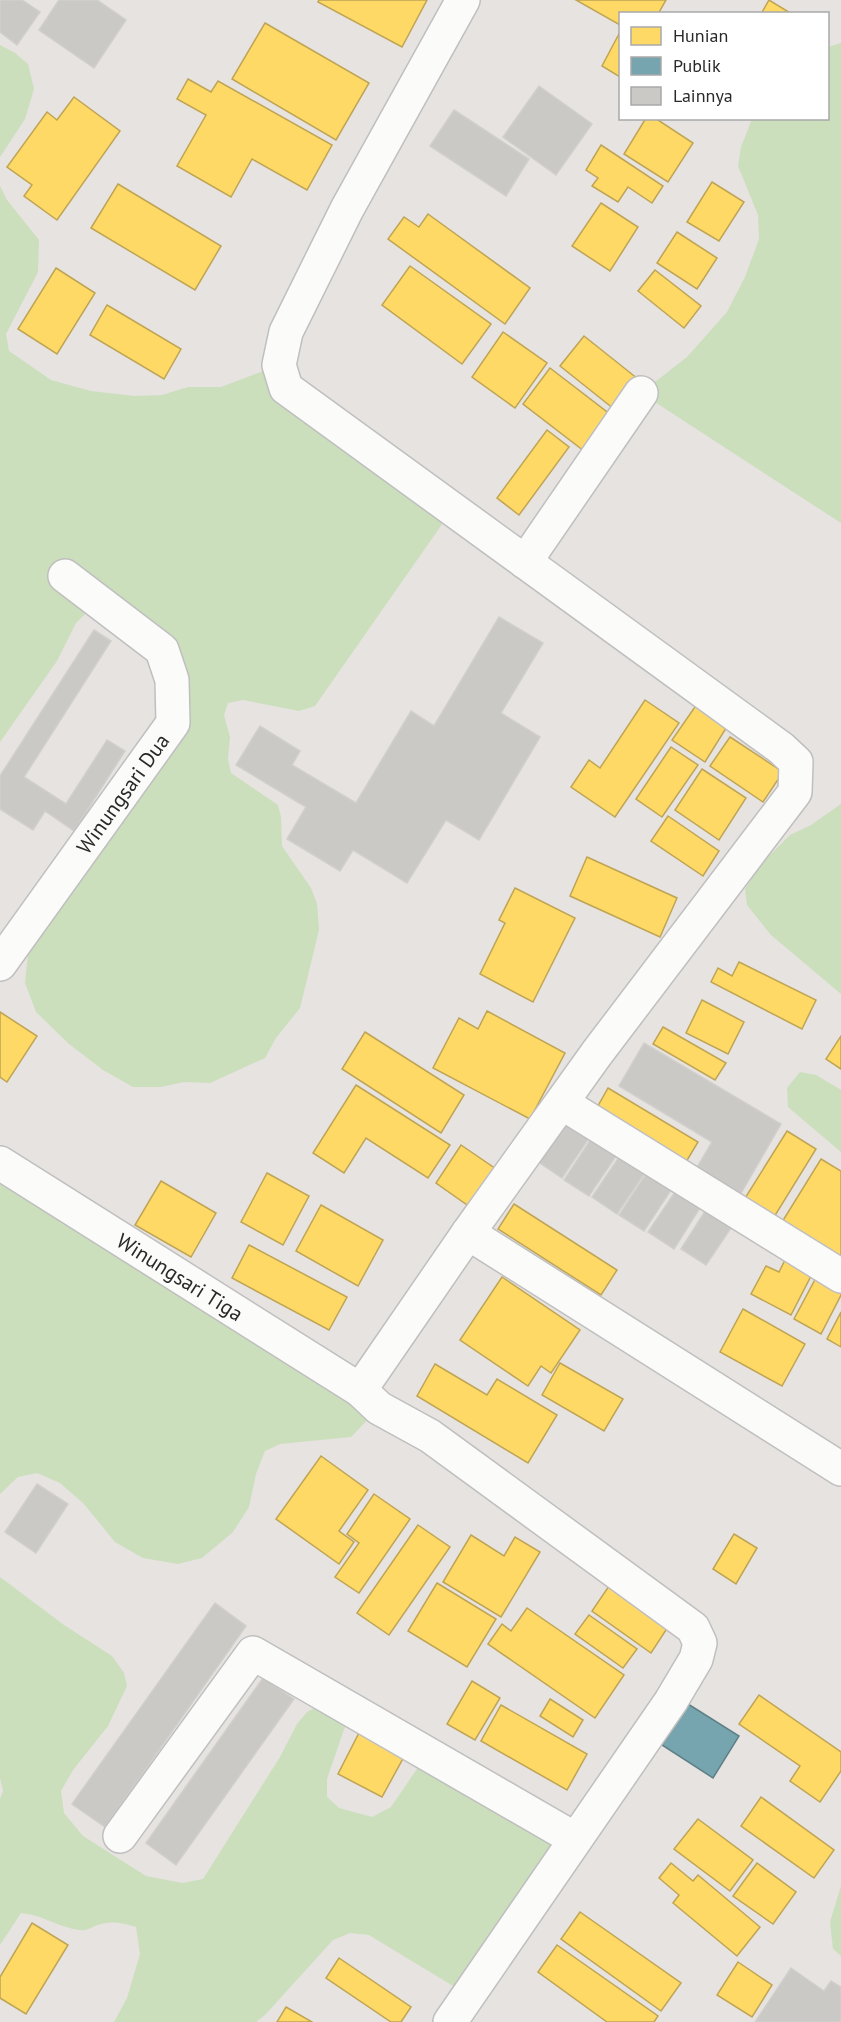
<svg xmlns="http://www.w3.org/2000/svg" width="841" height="2022" viewBox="0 0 841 2022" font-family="'PT Sans',sans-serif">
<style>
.green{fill:#cbdfbc}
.homes{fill:#ffd966;stroke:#bfa454;stroke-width:1.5}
.public{fill:#76a5af;stroke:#5f8087;stroke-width:1.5}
.building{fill:#cbc9c6;stroke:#d1cfcc;stroke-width:1.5}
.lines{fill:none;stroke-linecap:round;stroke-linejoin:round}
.minor-casing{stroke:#c0bfc0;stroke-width:36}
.minor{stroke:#fbfbfa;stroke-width:33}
.labels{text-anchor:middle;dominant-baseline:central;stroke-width:6;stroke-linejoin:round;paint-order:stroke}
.street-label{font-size:21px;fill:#292929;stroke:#fff}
</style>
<rect width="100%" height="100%" fill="#e6e3e0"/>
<g class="green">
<polygon points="841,43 841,523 641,393 687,357 727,312 745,277 759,239 758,215 738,166 741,147 752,119 828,118 828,47"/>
<polygon points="0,45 15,53 28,64 34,89 25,119 0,157"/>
<polygon points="0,186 7,200 39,240 38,272 6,334 9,351 51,380 91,391 135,396 162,395 188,387 221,387 279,365 452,510 315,706 299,711 243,700 228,703 224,715 230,737 228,759 231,773 278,805 281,817 282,846 311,888 317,904 319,930 300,1008 276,1038 265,1058 210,1083 184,1082 161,1087 133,1087 103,1070 69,1044 36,1012 25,983 29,946 173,723 162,650 87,612 76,623 57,661 0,742"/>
<polygon points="841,804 841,994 771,935 747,905 745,889 762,863 790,835 811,825"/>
<polygon points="800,1072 816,1075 841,1090 841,1152 788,1107 787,1088"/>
<polygon points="0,1178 379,1408 351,1437 280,1444 265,1451 256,1474 249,1507 233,1532 202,1558 178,1564 143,1558 115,1542 84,1504 60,1483 37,1473 18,1477 0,1494"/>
<path d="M0,1577L64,1625L112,1656L124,1673L127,1686L108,1726L73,1770L61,1791L64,1813L83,1836L146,1876L182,1883L203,1879L280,1757L297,1724L307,1712L331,1699L351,1709L327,1779V1797L339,1808L372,1817L391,1807L427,1754L575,1839L468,1995L369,1935L350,1933L333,1940L265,2015L256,2022H114L127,1998L140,1954L136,1927C123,1923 111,1920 98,1925C92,1927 87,1931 80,1930C59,1928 44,1915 21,1913L0,1945V1799L3,1791L0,1778Z"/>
<polygon points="841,1886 841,1956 833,1949 830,1922"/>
</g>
<g class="homes">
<polygon points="319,0 427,0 402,47 318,2"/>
<polygon points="576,0 666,0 658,14 620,14 620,25"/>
<polygon points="769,0 792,14 761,14"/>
<polygon points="265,23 369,83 336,140 232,79"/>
<polygon points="620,32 620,77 602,66"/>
<polygon points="188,79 211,92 218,81 332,145 307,190 252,159 231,197 177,166 206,115 177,99"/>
<polygon points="74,97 120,131 57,220 24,196 32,185 7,167 47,112 57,120"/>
<polygon points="646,118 655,118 693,143 668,182 624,154"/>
<polygon points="601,145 663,186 652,203 628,187 618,202 592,186 598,178 586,170"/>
<polygon points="712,182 744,202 719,241 687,222"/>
<polygon points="118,184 221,246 195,290 91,228"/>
<polygon points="601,203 638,227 610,271 572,246"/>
<polygon points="428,214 530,288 505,324 388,239 404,217 419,227"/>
<polygon points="677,232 717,258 697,289 657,263"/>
<polygon points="410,266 491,324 462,364 382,305"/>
<polygon points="56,268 95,293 57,354 18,329"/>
<polygon points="655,270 701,306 684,328 638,291"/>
<polygon points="107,305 181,349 164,379 90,335"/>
<polygon points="503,332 547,363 515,408 472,377"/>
<polygon points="584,336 638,379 614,409 560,366"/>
<polygon points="550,368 611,415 584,451 523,404"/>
<polygon points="547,430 569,447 519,515 497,498"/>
<polygon points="645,700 679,723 615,817 571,787 589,760 600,768"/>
<polygon points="697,704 728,725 705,762 672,740"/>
<polygon points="730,737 783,772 763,802 710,766"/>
<polygon points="671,747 698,765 662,817 636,799"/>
<polygon points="702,769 746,798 719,840 675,810"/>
<polygon points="668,816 719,851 703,876 651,841"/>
<polygon points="587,857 677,898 660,937 570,896"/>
<polygon points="515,888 575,918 533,1002 480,974 505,923 499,920"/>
<polygon points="739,962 816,1000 802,1029 711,982 718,968 732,976"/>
<polygon points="702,1000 744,1022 728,1054 686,1033"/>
<polygon points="487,1011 565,1053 530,1119 433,1068 459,1018 478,1029"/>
<polygon points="0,1012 37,1036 7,1082 0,1077"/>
<polygon points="663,1027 726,1063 715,1080 653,1044"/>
<polygon points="365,1032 464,1095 441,1133 342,1069"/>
<polygon points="841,1036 841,1069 826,1059"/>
<polygon points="356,1085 450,1145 428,1178 366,1138 344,1173 313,1153"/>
<polygon points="608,1088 698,1142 683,1167 594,1113"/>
<polygon points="787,1131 816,1149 771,1222 742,1203"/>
<polygon points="461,1145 496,1169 470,1207 436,1183"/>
<polygon points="821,1159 841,1171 841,1261 782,1222"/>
<polygon points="267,1173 309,1196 283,1245 241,1222"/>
<polygon points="161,1181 216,1213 191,1257 135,1225"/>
<polygon points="514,1204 617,1270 601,1295 498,1229"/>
<polygon points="321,1205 383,1240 358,1286 296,1251"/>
<polygon points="249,1245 347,1297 329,1330 232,1278"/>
<polygon points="786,1258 813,1272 791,1315 751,1294 766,1266 779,1272"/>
<polygon points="818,1274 841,1287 841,1295 821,1334 794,1319"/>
<polygon points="502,1277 580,1330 551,1373 541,1366 528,1386 460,1340"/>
<polygon points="743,1309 805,1344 782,1386 720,1352"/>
<polygon points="841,1312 841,1347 827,1339"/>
<polygon points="560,1363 623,1399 604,1431 542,1395"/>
<polygon points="435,1364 487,1395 497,1379 557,1415 528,1463 417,1396"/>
<polygon points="321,1456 368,1490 339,1531 354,1542 339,1564 276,1519"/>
<polygon points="374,1494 410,1519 359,1593 335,1577 359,1543 347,1534"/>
<polygon points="418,1525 450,1547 389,1635 357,1613"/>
<polygon points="734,1534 757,1548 736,1584 713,1569"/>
<polygon points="471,1535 504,1556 515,1537 540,1552 501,1617 443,1582"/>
<polygon points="437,1583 496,1619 467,1667 408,1631"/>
<polygon points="609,1586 668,1627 651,1653 592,1611"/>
<polygon points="527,1608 624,1675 595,1718 488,1644 502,1624 511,1631"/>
<polygon points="589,1615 637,1649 623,1668 575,1634"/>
<polygon points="472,1681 500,1698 475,1740 447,1724"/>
<polygon points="759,1695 841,1752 841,1771 820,1802 790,1781 800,1766 739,1724"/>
<polygon points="550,1699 583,1720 573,1737 540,1716"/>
<polygon points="501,1705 587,1754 567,1790 481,1741"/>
<polygon points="361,1729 406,1753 382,1797 338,1774"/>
<polygon points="761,1797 834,1850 814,1878 741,1826"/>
<polygon points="698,1819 753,1860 730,1891 674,1849"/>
<polygon points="671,1863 693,1881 698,1875 760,1927 737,1956 673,1903 679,1895 659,1878"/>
<polygon points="757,1863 796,1892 773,1924 733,1896"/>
<polygon points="580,1912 681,1983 661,2011 561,1939"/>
<polygon points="32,1923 68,1945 26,2014 0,1998 0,1977"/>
<polygon points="557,1945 658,2016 654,2022 607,2022 538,1972"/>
<polygon points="339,1958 411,2007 401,2022 391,2022 326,1978"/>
<polygon points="738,1962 772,1985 752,2017 717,1995"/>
<polygon points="286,2007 312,2022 277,2022"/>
</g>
<polygon class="public" points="688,1704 739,1736 713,1778 662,1745"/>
<g class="building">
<polygon points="0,0 22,0 40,12 17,45 0,32"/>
<polygon points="59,0 97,0 126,20 94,68 39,30"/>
<polygon points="539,86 592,124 556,175 503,137"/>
<polygon points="454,110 529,159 506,196 430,146"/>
<polygon points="499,617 543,643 501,713 540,737 479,840 446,820 407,883 353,850 340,871 287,839 306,807 236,765 260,726 300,751 292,765 356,803 411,711 434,726"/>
<polygon points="94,630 111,641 24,777 66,804 107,740 125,751 74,831 45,811 33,830 0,809 0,776"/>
<polygon points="644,1043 781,1124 736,1202 692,1176 712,1142 619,1086"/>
<polygon points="563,1121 589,1138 562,1178 537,1161"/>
<polygon points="591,1139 616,1156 589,1196 564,1180"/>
<polygon points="619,1157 644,1174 617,1214 592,1197"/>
<polygon points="646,1174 671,1190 644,1231 619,1215"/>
<polygon points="675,1192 700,1208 674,1249 648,1232"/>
<polygon points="707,1208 733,1225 706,1265 681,1249"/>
<polygon points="37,1484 68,1504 36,1553 5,1532"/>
<polygon points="215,1603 246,1626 105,1827 72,1804"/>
<polygon points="263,1678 294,1699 176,1865 146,1843"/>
<polygon points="791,1968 824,1991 831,1981 841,1987 841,2022 755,2022"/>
</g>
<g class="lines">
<g class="minor-casing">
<g id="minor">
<polyline points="525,562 641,393"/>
<path id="s1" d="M0,964L173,723L172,680L162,650L65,576"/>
<polyline points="562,1103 841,1276"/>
<path id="s2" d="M0,1163L360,1390"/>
<polyline points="468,1233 841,1469"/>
<polyline points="120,1836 253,1653 575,1839"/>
<polyline points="450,2022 671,1701 696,1659 700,1643 693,1628 430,1436 379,1408 360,1390 468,1233 597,1053 795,792 796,762 781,748 286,388 279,365 286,332 347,209 463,0"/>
</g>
</g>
<use href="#minor" class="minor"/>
</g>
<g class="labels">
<g class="street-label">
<text stroke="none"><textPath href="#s1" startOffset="210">Winungsari Dua</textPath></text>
<text stroke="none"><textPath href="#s2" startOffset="213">Winungsari Tiga</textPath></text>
</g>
</g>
<rect x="619" y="12" width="210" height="108" fill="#ffffff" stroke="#a9a9a9" stroke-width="1.5"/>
<rect x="631" y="27" width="30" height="18" fill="#ffd966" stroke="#a9a9a9" stroke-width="1.5"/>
<text x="673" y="42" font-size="18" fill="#292929">Hunian</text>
<rect x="631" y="57" width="30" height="18" fill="#76a5af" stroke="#a9a9a9" stroke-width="1.5"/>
<text x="673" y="72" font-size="18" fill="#292929">Publik</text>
<rect x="631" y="87" width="30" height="18" fill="#cbc9c6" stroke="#a9a9a9" stroke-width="1.5"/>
<text x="673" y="102" font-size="18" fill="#292929">Lainnya</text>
</svg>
